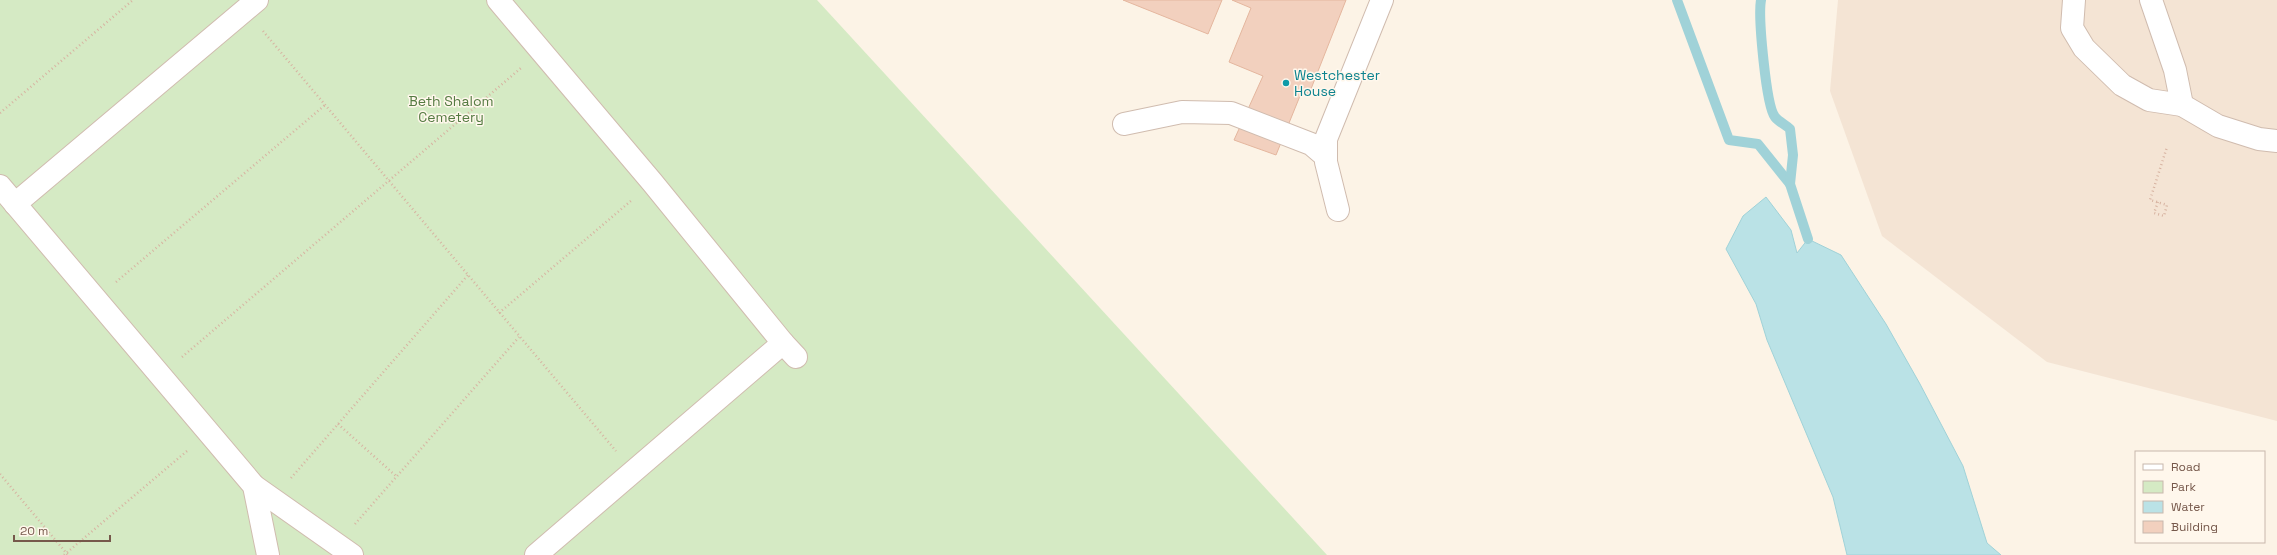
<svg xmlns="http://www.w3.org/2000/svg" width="2277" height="555" viewBox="0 0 2277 555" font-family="'Space Grotesk',sans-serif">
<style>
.residential{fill:#f4e4d4}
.green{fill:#d5eac4}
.water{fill:#bae2e6;stroke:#a0d2d8}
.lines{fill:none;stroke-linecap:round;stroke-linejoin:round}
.stream{stroke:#a0d2d8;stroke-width:10}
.building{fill:#f2d0be;stroke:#e4b69e}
.minor-casing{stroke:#d0bcaf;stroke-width:24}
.path{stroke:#d7b3a1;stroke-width:2.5;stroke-dasharray:1 3;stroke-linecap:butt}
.minor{stroke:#fff;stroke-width:22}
.culture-dot{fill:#0f9aa8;stroke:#fff7ec;stroke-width:1.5}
.labels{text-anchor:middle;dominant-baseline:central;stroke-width:3;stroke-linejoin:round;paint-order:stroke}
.culture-label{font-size:14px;fill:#0d838f;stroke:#fff7ec;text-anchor:start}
.park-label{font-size:14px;fill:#557b42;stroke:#fff7ec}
</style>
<rect width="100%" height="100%" fill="#fcf3e6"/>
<polygon class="residential" points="1838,0 2277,0 2277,421 2047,362 1882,236 1830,91"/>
<polygon class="green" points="0,0 817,0 1327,555 0,555"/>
<polygon class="water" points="1766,197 1791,230 1797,253 1808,239 1841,255 1886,324 1920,384 1963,466 1987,543 2001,555 1847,555 1833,497 1767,340 1756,304 1726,249 1743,216"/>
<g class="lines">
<g class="stream">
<polyline points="1677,0 1729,140 1758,144 1790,184 1808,239"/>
<path d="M1761,0C1758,16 1766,106 1775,117C1779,122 1786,125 1790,129L1793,155L1790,184"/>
</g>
</g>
<g class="building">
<polygon points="1123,0 1222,0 1208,34"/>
<polygon points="1232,0 1346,0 1309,94 1302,91 1276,155 1234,140 1263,76 1229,62 1251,8"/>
</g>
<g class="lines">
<g class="minor-casing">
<g id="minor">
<polyline points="498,0 652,182 783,343 536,555"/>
<polyline points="2074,0 2072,28 2084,48 2122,85 2149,100 2182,105 2218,126 2259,139 2277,141"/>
<polyline points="2151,0 2175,70 2182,105"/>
<polyline points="1124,124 1182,112 1231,113 1311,144 1325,156"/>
<polyline points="0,186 254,486 268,555"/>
<polyline points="15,204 257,0"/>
<polyline points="1338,210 1326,162 1326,139 1382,0"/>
<polyline points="783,343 796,357"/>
<polyline points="254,486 352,555"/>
</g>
</g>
<g class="path">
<polyline points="263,31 616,451"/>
<polyline points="0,113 133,0"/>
<polyline points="2158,202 2154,213 2164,216 2167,205 2150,200 2167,147"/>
<polyline points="116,282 325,105"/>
<polyline points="499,313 632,200"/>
<polyline points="182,357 521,68"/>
<polyline points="338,424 396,476"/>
<polyline points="0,474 68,555"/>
<polyline points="291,478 468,275"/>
<polyline points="355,524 519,337"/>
<polyline points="64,555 187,451"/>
</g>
<use href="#minor" class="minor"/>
</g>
<circle class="culture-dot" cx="1286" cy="83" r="4"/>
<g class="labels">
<g class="culture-label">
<text x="1294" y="75">Westchester<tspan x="1294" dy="16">House</tspan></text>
</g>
<g class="park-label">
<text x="451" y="101">Beth Shalom<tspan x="451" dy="16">Cemetery</tspan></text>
</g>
</g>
<rect x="2135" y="451" width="130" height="92" fill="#fff7ec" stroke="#c8b7ac"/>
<rect x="2143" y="464" width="20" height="6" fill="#ffffff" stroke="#c8b7ac"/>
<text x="2171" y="471" font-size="12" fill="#76584b">Road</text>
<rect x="2143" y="481" width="20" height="12" fill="#d5eac4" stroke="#c8b7ac"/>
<text x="2171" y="491" font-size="12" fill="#76584b">Park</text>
<rect x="2143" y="501" width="20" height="12" fill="#bae2e6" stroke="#c8b7ac"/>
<text x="2171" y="511" font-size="12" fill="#76584b">Water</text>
<rect x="2143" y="521" width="20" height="12" fill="#f2d0be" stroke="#c8b7ac"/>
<text x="2171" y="531" font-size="12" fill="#76584b">Building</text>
<path d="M14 535v6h96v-6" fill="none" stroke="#76584b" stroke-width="2"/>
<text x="20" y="535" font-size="12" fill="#76584b" stroke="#fff7ec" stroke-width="3" paint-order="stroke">20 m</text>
</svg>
